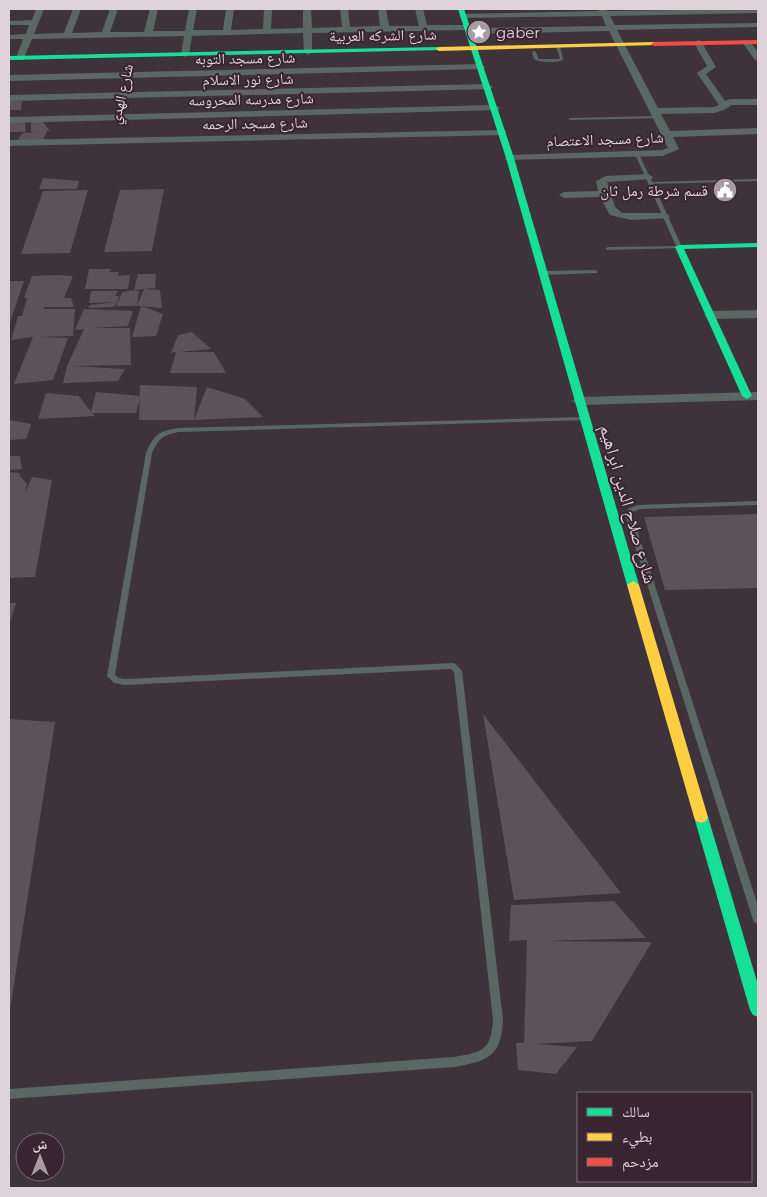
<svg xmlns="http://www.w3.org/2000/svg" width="767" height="1197" viewBox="0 0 767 1197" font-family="Montserrat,'Noto Naskh Arabic',sans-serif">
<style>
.building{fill:#5c5258}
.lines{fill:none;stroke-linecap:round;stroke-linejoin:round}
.lane{fill:#5b6762;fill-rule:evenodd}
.street{fill:#5b6762;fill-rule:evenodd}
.fast{fill:#16e098;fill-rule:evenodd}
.slow{fill:#ffcf43;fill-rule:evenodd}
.jam{fill:#f24e42;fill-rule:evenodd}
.labels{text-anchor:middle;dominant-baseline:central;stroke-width:4;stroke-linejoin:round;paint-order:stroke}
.far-poi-label{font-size:15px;fill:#dfd3da;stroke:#382531;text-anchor:start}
.far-street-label{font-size:15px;fill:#dfd3da;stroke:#382531}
.street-label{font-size:18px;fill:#dfd3da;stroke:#382531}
</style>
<rect width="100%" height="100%" fill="#3e333a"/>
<g class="building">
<polygon points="9,101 22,101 21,110 9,110"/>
<polygon points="31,121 43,122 50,131 47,131 43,140 18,140 22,133 40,132 31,132"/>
<polygon points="25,122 26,132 9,132 10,123"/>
<polygon points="43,178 79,181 77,189 39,189"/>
<polygon points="164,189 152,251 104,252 120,190"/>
<polygon points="88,190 70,253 21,254 43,191"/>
<polygon points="89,269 111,269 109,272 119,272 118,276 130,275 128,289 85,289"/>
<polygon points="138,274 156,274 155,288 144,289 160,290 162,308 141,306 163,314 156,336 132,337 141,306 137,306 144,289 134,290"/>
<polygon points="58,275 73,276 64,298 71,298 74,307 44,307 44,309 75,309 73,336 40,337 68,338 53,380 14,384 33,337 11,340 18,316 22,316 27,298 24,298 32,276"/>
<polygon points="9,281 24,281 9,325"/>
<polygon points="134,290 139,291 137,306 116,306 118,302 113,307 88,308 90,305 118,302 122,292"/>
<polygon points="91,291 118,291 115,296 119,296 117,302 89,303"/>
<polygon points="84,309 133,311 128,326 94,328 130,328 131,365 72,366 125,369 118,381 63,383 67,366 84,329 75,330"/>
<polygon points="192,332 211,349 179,352 214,352 226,373 170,373 176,352 171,353 178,335"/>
<polygon points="140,385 197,387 194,420 139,420"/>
<polygon points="207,387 245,399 263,417 194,420"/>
<polygon points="96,392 140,396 136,413 92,413 95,416 38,419 46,393 79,396 91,412"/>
<polygon points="9,420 31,424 26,439 9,440"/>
<polygon points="9,456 20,456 22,469 9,470"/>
<polygon points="9,472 20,473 19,475 27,484 25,493 32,477 52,480 35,577 9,578"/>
<polygon points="758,514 758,588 665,590 644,517"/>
<polygon points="9,603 16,603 9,626"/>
<polygon points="483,714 621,893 514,900"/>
<polygon points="9,719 55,722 10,1010 9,1010"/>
<polygon points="614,901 646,938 544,941 652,942 592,1041 535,1044 577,1047 556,1074 518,1070 516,1043 524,1043 527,940 509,941 511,905"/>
</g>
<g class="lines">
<g class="lane">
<path d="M558,45L560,46L563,60C555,63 541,63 534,59L532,52L534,51L536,52L538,58L539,59H560L556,46Z"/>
<polygon points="658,116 660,117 660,118 570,120 568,119 570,118"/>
<polygon points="635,153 639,154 652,182 758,179 758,181 653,184 682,247 681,248 606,250 606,248 608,247 676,246 635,154"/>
<polygon points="595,270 597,271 597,273 543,275 540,273 543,271"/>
<path d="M584,417L587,419L586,420L179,432C163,435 159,438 152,453L115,675L119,678L125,679L453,663L456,664L462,671L503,1020C501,1057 488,1061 454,1067L9,1099V1089L454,1057C482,1052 491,1051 493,1020L454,672L451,669L125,685L114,683L107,676L146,453C154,434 159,431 179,428Z"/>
<polygon points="758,501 758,505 640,509 633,512 632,514 758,906 758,924 755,923 753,920 625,514 629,508 639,505"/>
</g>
<g class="street">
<polygon points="36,9 44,9 34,34 64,33 73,9 81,9 72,33 102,32 110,9 118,9 110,32 144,32 150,9 158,9 153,31 185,31 189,9 197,9 193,30 223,30 226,9 234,9 231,30 263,29 264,9 272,9 271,29 303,28 303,9 311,9 312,28 342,27 340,9 348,9 350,27 380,26 378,9 386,9 389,26 419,26 415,9 423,9 427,25 471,25 471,28 606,26 602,16 464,18 460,16 461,14 599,11 598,9 606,9 607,11 758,9 758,13 610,16 615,25 758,23 758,27 617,30 658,108 714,107 719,105 697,73 707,66 694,43 698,40 701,41 716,67 706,74 725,101 730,99 758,99 758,105 732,105 724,110 714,113 661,114 670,131 758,128 758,134 673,137 679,149 663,156 506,160 505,158 510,155 662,150 668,148 609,31 469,34 466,33 466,30 312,33 312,52 308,55 304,52 303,33 192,36 189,54 185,57 181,54 184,36 32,39 23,60 17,60 16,58 23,39 9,39 9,35 26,34 29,25 9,25 9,21 32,20"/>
<polygon points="743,40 749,40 758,52 758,61 755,60 742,42"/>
<polygon points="481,64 485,67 484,69 9,81 9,75"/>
<polygon points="488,84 493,87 491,89 9,101 9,95"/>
<polygon points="495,105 500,108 498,110 9,123 9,117"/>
<polygon points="503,130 506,131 506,135 9,146 9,140"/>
<polygon points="648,174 653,177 652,179 607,182 615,207 622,213 665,213 670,216 669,218 631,220 610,215 600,197 564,198 559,195 564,192 598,191 596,181 606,176"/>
<polygon points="758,310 758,318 710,319 704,315 710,311"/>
<polygon points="758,392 758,400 579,405 572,401 579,397"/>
</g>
<g class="fast">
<polygon points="458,9 464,9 514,158 639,585 637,588 629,588 627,585 506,158"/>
<polygon points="439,47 442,49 441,50 9,60 9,56"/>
<polygon points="758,243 758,247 684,249 752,396 747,399 742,396 675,247 679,245"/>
<polygon points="701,811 706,813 708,817 758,985 758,1017 753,1015 750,1010 694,817 696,813"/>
</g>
<g class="slow">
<polygon points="654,42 656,43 656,45 439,51 436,49 439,47"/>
<polygon points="633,581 639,585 708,817 706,821 701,823 696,821 694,817 627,585"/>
</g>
<polygon class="jam" points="758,40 758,44 654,46 651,44 654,42"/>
</g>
<defs>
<g id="sight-disc" transform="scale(1.25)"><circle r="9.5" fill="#a79ba2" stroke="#382531"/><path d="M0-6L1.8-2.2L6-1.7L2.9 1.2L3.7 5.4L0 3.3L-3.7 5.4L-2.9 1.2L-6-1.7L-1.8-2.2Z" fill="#fff"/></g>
<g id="civic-disc" transform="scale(1.25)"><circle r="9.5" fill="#a79ba2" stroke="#382531"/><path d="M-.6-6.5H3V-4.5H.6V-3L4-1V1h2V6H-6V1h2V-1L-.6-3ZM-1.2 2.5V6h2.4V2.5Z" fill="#fff"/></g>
</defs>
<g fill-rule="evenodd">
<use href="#sight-disc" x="479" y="32"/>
<use href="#civic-disc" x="725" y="190"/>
</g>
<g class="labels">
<g class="far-poi-label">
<text x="496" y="32">gaber</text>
<text x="708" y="190" text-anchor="end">قسم شرطة رمل ثان</text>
</g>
<g class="far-street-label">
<text transform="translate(383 35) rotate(-1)">شارع الشركه العربية</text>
<text transform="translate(245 58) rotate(-1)">شارع مسجد التوبه</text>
<text transform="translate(248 79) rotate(-1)">شارع نور الاسلام</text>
<text transform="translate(121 94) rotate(-77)">شارع الهدي</text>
<text transform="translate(251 99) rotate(-1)">شارع مدرسه المحروسه</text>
<text transform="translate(255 123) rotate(-1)">شارع مسجد الرحمه</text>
<text transform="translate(605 139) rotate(-2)">شارع مسجد الاعتصام</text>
</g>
<g class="street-label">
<text transform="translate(628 504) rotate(74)">شارع صلاح الدين ابراهيم</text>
</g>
</g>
<rect width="767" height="1197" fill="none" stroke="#dfd3da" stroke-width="20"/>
<rect x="577" y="1092" width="175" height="90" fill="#382531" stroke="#7b6b75"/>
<rect x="587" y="1108" width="25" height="8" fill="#16e098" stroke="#7b6b75"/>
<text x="622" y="1117" font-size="15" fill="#dfd3da">سالك</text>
<rect x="587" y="1133" width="25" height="8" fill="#ffcf43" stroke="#7b6b75"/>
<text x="622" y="1142" font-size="15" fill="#dfd3da">بطيء</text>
<rect x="587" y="1158" width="25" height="8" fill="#f24e42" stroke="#7b6b75"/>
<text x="622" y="1167" font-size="15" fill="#dfd3da">مزدحم</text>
<g transform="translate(40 1157)"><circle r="24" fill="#382531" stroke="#7b6b75"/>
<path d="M0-4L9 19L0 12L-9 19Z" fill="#a79ba2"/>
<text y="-8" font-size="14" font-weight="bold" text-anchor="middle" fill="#dfd3da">ش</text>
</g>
</svg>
